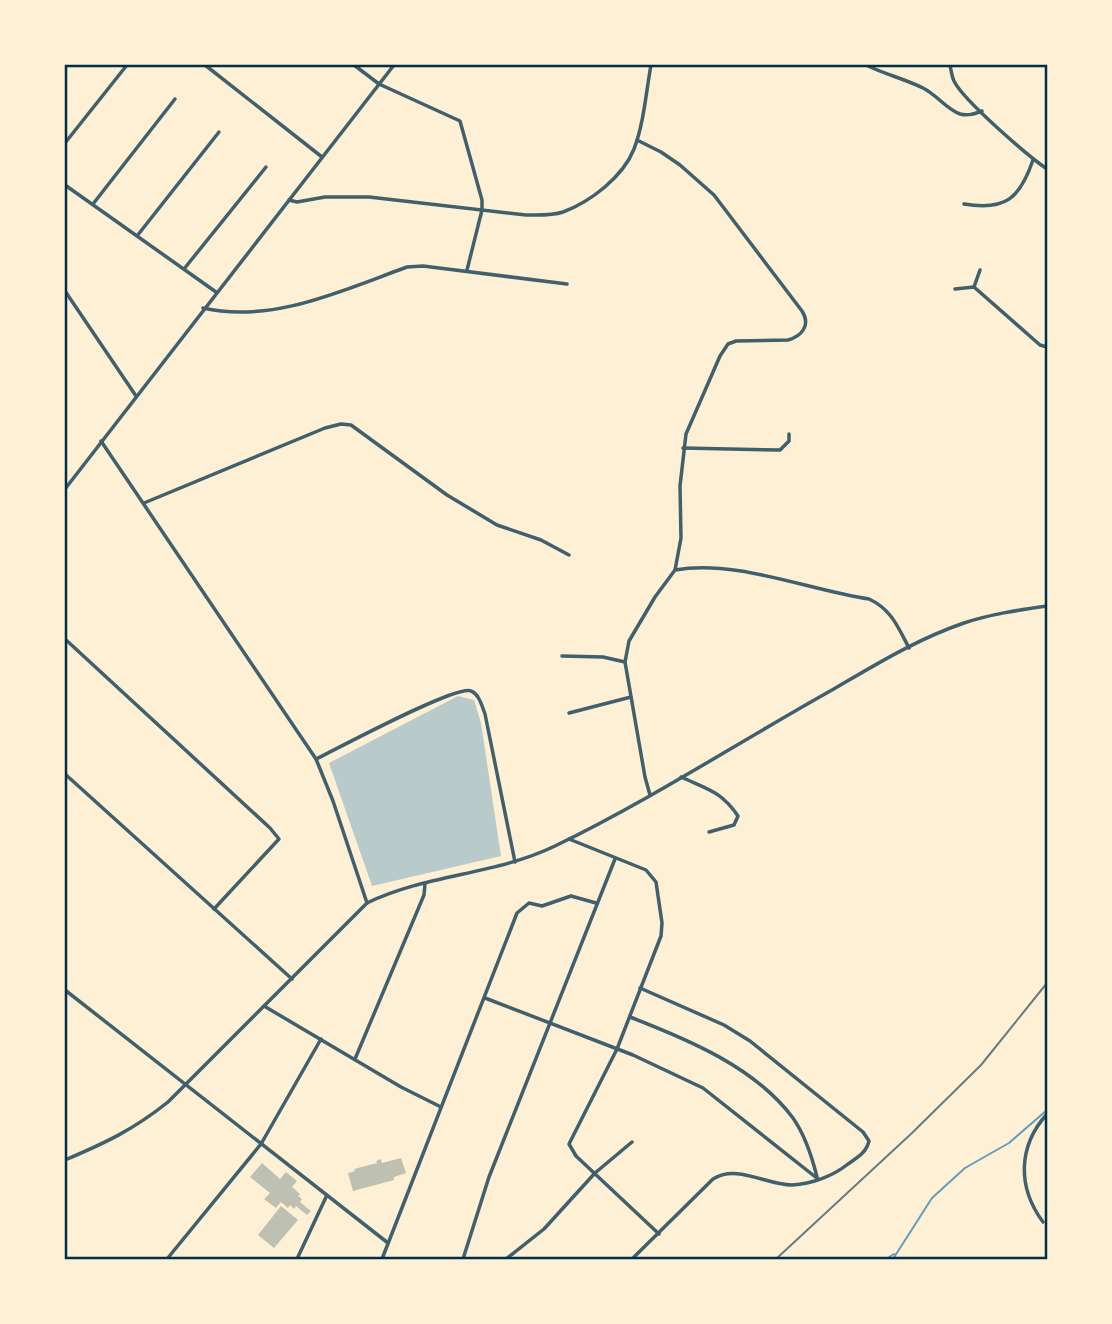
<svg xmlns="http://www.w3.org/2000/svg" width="1112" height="1324" viewBox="0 0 1112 1324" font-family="'DM Sans',sans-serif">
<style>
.green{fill:#b9caca}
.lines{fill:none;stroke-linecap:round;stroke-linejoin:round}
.stream{stroke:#669bbc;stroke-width:2}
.building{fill:#bec0b2}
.minor{stroke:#3f606c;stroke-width:3.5}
.rail{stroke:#657d81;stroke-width:2}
.neatline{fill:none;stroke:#003049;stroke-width:2.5}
</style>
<rect width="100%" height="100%" fill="#fdf0d5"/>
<polygon class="green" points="458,696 474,700 481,723 501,856 372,886 329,763"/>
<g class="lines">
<g class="stream">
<polyline points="886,1259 894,1254"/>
<polyline points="893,1259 932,1198 965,1168 1009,1143 1047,1110"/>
</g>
</g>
<g class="building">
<polygon points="401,1158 406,1173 394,1177 394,1180 353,1191 348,1173 355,1171 354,1169 377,1163 376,1161 381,1159 382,1163"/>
<polygon points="262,1163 280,1179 286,1172 297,1181 292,1187 300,1194 298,1196 302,1199 300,1202 311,1211 307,1215 296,1206 294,1209 290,1205 288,1208 281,1202 276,1208 264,1199 270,1193 250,1177"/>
<polygon points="281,1206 298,1220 274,1248 258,1235"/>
</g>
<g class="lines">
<g class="minor">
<polyline points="205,65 322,157"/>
<polyline points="354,65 379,84 460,121 482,200 482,210 467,270"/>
<path d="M866,65C884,74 905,79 923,88C937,95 946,109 960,114C968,116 974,114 982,111"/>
<path d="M950,65C951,70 952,77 954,81C963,100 1028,156 1047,169"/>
<path d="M637,140L661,152L680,165L714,195L802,311C811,325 802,336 788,340L736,341L728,344L720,356L686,434L680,486L681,538L675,570"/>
<polyline points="65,143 127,65"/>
<polyline points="65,185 216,292"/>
<path d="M289,200L297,202L325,197H369L526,215C538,215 551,216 563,212C590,202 623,177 634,149C644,123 646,92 651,65"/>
<polyline points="93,204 175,99"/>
<path d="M964,204C1006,211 1020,198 1033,160"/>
<polyline points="137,236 219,132"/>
<polyline points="184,269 266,167"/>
<polyline points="974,287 980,270"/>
<polyline points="955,289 974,287 1040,345 1047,347"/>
<polyline points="65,291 136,396"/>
<path d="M203,308C272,324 343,290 407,267L423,266L567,284"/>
<polyline points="101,441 316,759 333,801 367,903"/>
<polyline points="683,448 780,450 789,441 789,434"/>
<polyline points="65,489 394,65"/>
<polyline points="144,503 325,428 341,424 351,425 447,495 497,525 541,540 569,555"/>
<polyline points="65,639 270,828 279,839 214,909"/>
<polyline points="562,656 603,657 625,662"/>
<polyline points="569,713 631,697"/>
<path d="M316,759C337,749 457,684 471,691C479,694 482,706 485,714L515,862"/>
<polyline points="65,774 292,979"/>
<path d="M681,777C707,789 721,791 738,816L734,825L709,832"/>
<path d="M650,795L645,777L625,662L629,641L655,597L675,570C736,559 808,590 869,599C891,609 898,627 909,648"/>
<polyline points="569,839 646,870 656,882 662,923 661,936 617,1049 569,1144 576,1156 659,1234"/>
<polyline points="65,990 388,1243"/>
<polyline points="485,998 633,1055 703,1088 818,1179"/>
<polyline points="264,1006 401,1087 441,1107"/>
<path d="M630,1017C687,1039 755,1067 793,1118C805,1135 812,1157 817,1177"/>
<polyline points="355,1059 424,895 425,884"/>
<path d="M65,1160C105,1143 133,1130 168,1102L367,903C427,874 495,875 555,846C650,800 739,742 832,690C875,665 917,639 964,623C991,614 1019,610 1047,606"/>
<path d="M1043,1222C1017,1187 1018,1146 1047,1114"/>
<polyline points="167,1259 261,1144 321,1039"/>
<polyline points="297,1259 327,1195"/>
<polyline points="382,1259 517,913 529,903 542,906 571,896 596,903"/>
<polyline points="463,1259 489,1177 615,859"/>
<polyline points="506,1259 544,1229 595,1173 632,1142"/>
<path d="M632,1259L713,1179C737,1164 766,1185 792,1185C812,1184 833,1176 848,1164C858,1157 866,1153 869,1141L863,1132L750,1041L724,1025L640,988"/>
</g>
<polyline class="rail" points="776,1259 912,1133 981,1065 1047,983"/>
</g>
<rect width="1112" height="1324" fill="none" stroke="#fdf0d5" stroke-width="133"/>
<rect x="66" y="66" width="980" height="1192" class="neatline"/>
</svg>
